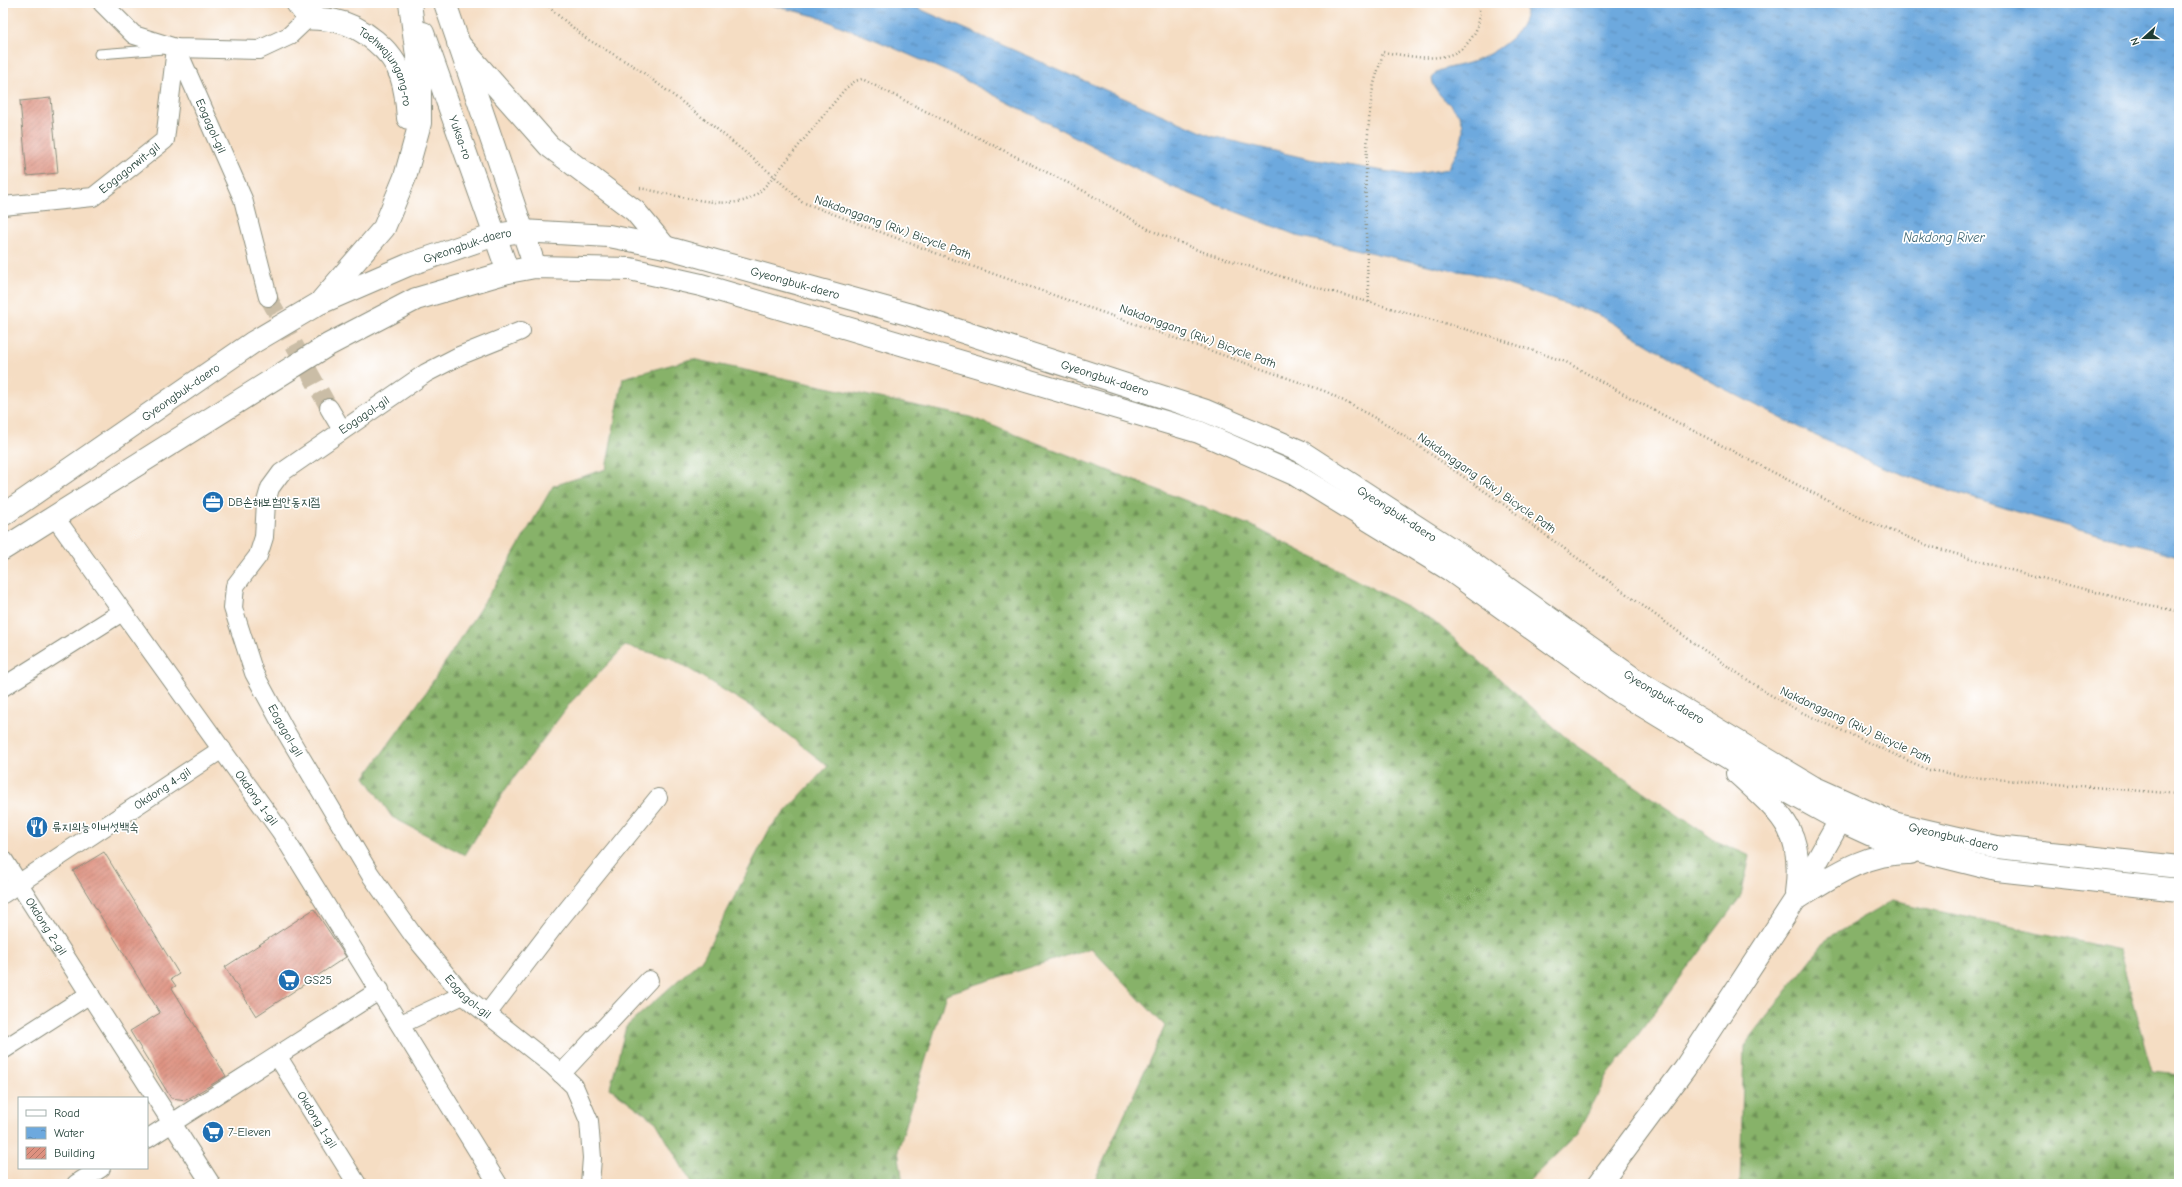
<svg xmlns="http://www.w3.org/2000/svg" width="2182" height="1187" viewBox="0 0 2182 1187" font-family="'Comic Neue','Poor Story',sans-serif">
<style>
.forest{fill:url(#forest-firs);stroke:#53784e}
.water{fill:url(#water-ripples);stroke:#467389}
.building{fill:url(#building-hatch)}
.lines{fill:none;stroke-linecap:round;stroke-linejoin:round}
.street-tunnel{stroke:#cabda6;stroke-width:18;stroke-dasharray:18 9;stroke-linecap:butt}
.lane-casing{stroke:#8a8d7c;stroke-width:11}
.street-casing{stroke:#8a8d7c;stroke-width:20}
.secondary-casing{stroke:#8a8d7c;stroke-width:24}
.path{stroke:#8a8d7c;stroke-width:2.5;stroke-dasharray:1 3;stroke-linecap:butt}
.lane{stroke:#fff;stroke-width:9}
.street{stroke:#fff;stroke-width:18}
.secondary{stroke:#fff;stroke-width:22}
.labels{text-anchor:middle;dominant-baseline:central;stroke-width:3.5;stroke-linejoin:round;paint-order:stroke}
.street-label{font-size:12px;fill:#1f3d34;stroke:#fff}
.poi-label{font-size:12px;fill:#1f3d34;stroke:#fff;text-anchor:start}
.water-label{font-size:13px;font-style:italic;fill:#3a6370;stroke:#fff}
</style>
<defs>
<pattern id="forest-firs" width="22" height="20" patternUnits="userSpaceOnUse"><rect width="22" height="20" fill="#87b269"/><path d="M5 1l3.5 6h-7zM16 11l3.5 6h-7z" fill="#6e9257"/></pattern>
<pattern id="water-ripples" width="26" height="14" patternUnits="userSpaceOnUse"><rect width="26" height="14" fill="#6da9de"/><path d="M2 4q2-2 4 0t4 0M15 11q2-2 4 0t4 0" fill="none" stroke="#598bb5"/></pattern>
<pattern id="building-hatch" width="6" height="6" patternUnits="userSpaceOnUse"><rect width="6" height="6" fill="#de9180"/><path d="M-1 1l2-2M0 6l6-6M5 7l2-2" fill="none" stroke="#b3786a"/></pattern>
</defs>
<rect width="100%" height="100%" fill="#fff"/>
<filter id="ink" filterUnits="userSpaceOnUse"><feTurbulence type="fractalNoise" baseFrequency=".025" numOctaves="2"/><feDisplacementMap in="SourceGraphic" scale="8" xChannelSelector="R" yChannelSelector="G"/><feConvolveMatrix kernelMatrix="1 2 1 2 8 2 1 2 1" color-interpolation-filters="sRGB"/></filter>
<filter id="wash" filterUnits="userSpaceOnUse"><feTurbulence type="fractalNoise" baseFrequency=".012" numOctaves="4" result="noise"/><feDisplacementMap in="SourceGraphic" scale="16" xChannelSelector="R" yChannelSelector="G"/><feGaussianBlur stdDeviation="0.9" result="paint"/><feColorMatrix in="noise" values="0 0 0 0 0 0 0 0 0 0 0 0 0 0 0 0 0 1.4 0 .05"/><feComposite in="paint" operator="in"/></filter>
<g filter="url(#wash)">
<rect width="100%" height="100%" fill="#f5ddc3"/>
<g class="forest">
<polygon points="692,359 970,417 1254,527 1433,620 1572,743 1716,841 1750,856 1741,896 1608,1075 1577,1134 1526,1184 1093,1184 1165,1026 1091,948 946,994 898,1150 903,1184 692,1184 656,1122 610,1088 626,1027 703,958 770,828 828,766 755,709 671,658 625,646 571,702 505,790 465,855 392,817 365,777 424,695 501,576 553,486 606,469 623,378"/>
<polygon points="1892,901 2119,950 2153,1072 2179,1075 2179,1184 1740,1184 1744,1046 1828,938"/>
</g>
<path class="water" d="M763,3H897L917,8L1211,136L1309,159L1409,175L1448,169C1457,153 1472,127 1456,111C1446,100 1435,94 1432,79L1436,72C1449,66 1464,66 1477,60C1498,51 1530,30 1526,3H2179V556L2031,516L1943,489L1877,465L1808,432L1717,385L1599,315L1472,273L1450,270L1301,237L1172,187L957,76L878,41L815,16Z"/>
<g id="blocks">
<g class="building">
<polygon points="51,98 58,173 27,176 20,101"/>
<polygon points="104,852 179,974 171,979 176,986 172,988 226,1076 186,1100 171,1098 130,1031 160,1013 73,871"/>
<polygon points="314,909 346,957 256,1016 225,967"/>
</g>
</g>
</g>
<g filter="url(#ink)">
<use href="#blocks" fill-opacity="0" stroke="#8a8d7c" stroke-width="1"/>
<g class="lines">
<polyline class="street-tunnel" points="268,297 329,408"/>
<g class="lane-casing">
<polyline id="lane" points="99,54 164,49"/>
</g>
<g class="street-casing">
<g id="street">
<polyline points="102,3 134,35 176,48 259,50 289,36 308,18"/>
<path id="s1" d="M177,49L243,199L268,297"/>
<path id="s2" d="M3,206L93,197L165,140L176,48"/>
<path id="s3" d="M521,331L459,356L426,373L281,473L270,488L266,502L264,537L258,556L235,586L233,608L254,673L287,734L370,874L413,935L463,995L553,1066L574,1086L589,1121L592,1158L590,1184"/>
<polyline points="329,408 342,430"/>
<path id="s4" d="M54,516L281,832L498,1184"/>
<polyline points="3,687 122,612"/>
<path id="s5" d="M3,859L211,1184"/>
<path id="s6" d="M3,894L222,749"/>
<polyline points="487,1014 555,925 658,798"/>
<polyline points="401,1024 463,995"/>
<polyline points="3,1050 90,994"/>
<path id="s7" d="M278,1057L357,1184"/>
<polyline points="561,1074 649,980"/>
<polyline points="147,1139 380,990"/>
<polyline points="76,1184 101,1168"/>
</g>
</g>
<g class="secondary-casing">
<g id="secondary">
<path id="s8" d="M297,3L308,18C317,19 327,19 336,21C362,26 393,51 401,76C406,90 407,104 408,118"/>
<polyline points="445,3 535,267"/>
<path id="s9" d="M423,33L508,272"/>
<polyline points="458,43 549,146 635,211 665,247"/>
<polyline points="322,300 384,228 405,177 420,123 420,79 410,3"/>
<path id="s10" d="M3,515L252,343L318,304L408,265L495,235L522,231L609,236L665,247L911,315L1206,411L1300,451L1465,558L1637,681L1813,787L1893,823L1997,847L2179,867"/>
<polyline points="3,549 328,345 416,299 508,272 535,267 630,269 701,285 1199,432 1294,474 1450,570 1620,692 1752,772 1841,821 1889,843 1997,870 2179,890"/>
<path d="M1737,773C1780,813 1805,829 1796,893"/>
<path d="M1797,898C1833,876 1866,852 1910,853"/>
<polyline points="1599,1184 1685,1068 1795,900 1847,808"/>
</g>
</g>
<g class="path">
<polyline points="547,3 553,11 587,39 637,68 707,121 774,176 802,202 946,257 1327,392 1388,425 1499,501 1698,646 1767,693 1803,713 1929,770 1970,777 2179,794"/>
<path d="M640,188C666,193 722,209 746,200C758,196 766,185 774,176L845,89L855,81L862,79L1084,191L1150,230L1200,251L1312,286L1493,337L1566,362L1640,403L1865,520L1929,546L2007,569L2149,606L2179,611"/>
<path d="M1369,302C1365,232 1363,163 1372,94C1374,80 1380,66 1383,52C1411,56 1451,67 1470,40C1479,28 1481,18 1478,3"/>
</g>
<use href="#lane" class="lane"/>
<use href="#street" class="street"/>
<use href="#secondary" class="secondary"/>
</g>
</g>
<defs>
<g id="office-disc" transform="scale(1.15)"><circle r="9.5" fill="#1f6fb2" stroke="#fff"/><path d="M-6-3h4V-5.5h4V-3h4V5H-6ZM-1-4.5V-3h2v-1.5ZM-6 0V1H6V0Z" fill="#fff"/></g>
<g id="restaurant-disc" transform="scale(1.15)"><circle r="9.5" fill="#1f6fb2" stroke="#fff"/><path d="M-5-6h1v4h1v-4h1v4h1v-4h1v5L-1.5 .5V6h-2V.5L-5-1ZM5-6V6H3V1.5H1.5Q1.5-4 5-6Z" fill="#fff"/></g>
<g id="supermarket-disc" transform="scale(1.15)"><circle r="9.5" fill="#1f6fb2" stroke="#fff"/><path d="M-6-5.5h2.5l.6 2H6L4.5 2H-2.5L-4.4-4H-6ZM-1.5 3.2a1.3 1.3 0 1 0 .1 0ZM3 3.2a1.3 1.3 0 1 0 .1 0Z" fill="#fff"/></g>
</defs>
<g fill-rule="evenodd">
<use href="#office-disc" x="213" y="502"/>
<use href="#restaurant-disc" x="37" y="827"/>
<use href="#supermarket-disc" x="289" y="980"/>
<use href="#supermarket-disc" x="213" y="1132"/>
</g>
<g class="labels">
<g class="street-label">
<text stroke="none"><textPath href="#s8" startOffset="119">Taehwajungang-ro</textPath></text>
<text stroke="none"><textPath href="#s1" startOffset="84">Eogagol-gil</textPath></text>
<text stroke="none"><textPath href="#s9" startOffset="111">Yuksa-ro</textPath></text>
<text stroke="none"><textPath href="#s2" startOffset="137">Eogagorwit-gil</textPath></text>
<text transform="translate(893 227) rotate(20)">Nakdonggang (Riv.) Bicycle Path</text>
<text stroke="none"><textPath href="#s10" startOffset="540">Gyeongbuk-daero</textPath></text>
<text stroke="none"><textPath href="#s10" startOffset="876">Gyeongbuk-daero</textPath></text>
<text transform="translate(1198 336) rotate(20)">Nakdonggang (Riv.) Bicycle Path</text>
<text stroke="none"><textPath href="#s10" startOffset="1200">Gyeongbuk-daero</textPath></text>
<text stroke="none"><textPath href="#s10" startOffset="216">Gyeongbuk-daero</textPath></text>
<text transform="translate(364 415) rotate(-34)">Eogagol-gil</text>
<text transform="translate(1487 483) rotate(35)">Nakdonggang (Riv.) Bicycle Path</text>
<text stroke="none"><textPath href="#s10" startOffset="1524">Gyeongbuk-daero</textPath></text>
<text stroke="none"><textPath href="#s10" startOffset="1848">Gyeongbuk-daero</textPath></text>
<text transform="translate(1856 725) rotate(25)">Nakdonggang (Riv.) Bicycle Path</text>
<text stroke="none"><textPath href="#s3" startOffset="562">Eogagol-gil</textPath></text>
<text stroke="none"><textPath href="#s6" startOffset="191">Okdong 4-gil</textPath></text>
<text stroke="none"><textPath href="#s4" startOffset="347">Okdong 1-gil</textPath></text>
<text stroke="none"><textPath href="#s10" startOffset="2172">Gyeongbuk-daero</textPath></text>
<text stroke="none"><textPath href="#s5" startOffset="80">Okdong 2-gil</textPath></text>
<text stroke="none"><textPath href="#s3" startOffset="886">Eogagol-gil</textPath></text>
<text stroke="none"><textPath href="#s7" startOffset="74">Okdong 1-gil</textPath></text>
</g>
<g class="poi-label">
<text x="228" y="502">DB손해보험안동지점</text>
<text x="52" y="827">류지의능이버섯백숙</text>
<text x="304" y="980">GS25</text>
<text x="228" y="1132">7-Eleven</text>
</g>
<g class="water-label">
<text x="1944" y="237">Nakdong River</text>
</g>
</g>
<rect width="2182" height="1187" fill="none" stroke="#fff" stroke-width="16"/>
<rect x="18" y="1097" width="130" height="72" fill="#ffffff" stroke="#a5b1ae"/>
<rect x="26" y="1110" width="20" height="6" fill="#ffffff" stroke="#a5b1ae"/>
<text x="54" y="1117" font-size="12" fill="#1f3d34">Road</text>
<rect x="26" y="1127" width="20" height="12" fill="url(#water-ripples)" stroke="#a5b1ae"/>
<text x="54" y="1137" font-size="12" fill="#1f3d34">Water</text>
<rect x="26" y="1147" width="20" height="12" fill="url(#building-hatch)" stroke="#a5b1ae"/>
<text x="54" y="1157" font-size="12" fill="#1f3d34">Building</text>
<g transform="translate(2144 38) rotate(249)" stroke="#ffffff" stroke-width="3" paint-order="stroke">
<path d="M0-3L7 15L0 10L-7 15Z" fill="#1f3d34"/>
<text y="-6" font-size="11" font-weight="bold" text-anchor="middle" fill="#1f3d34">N</text>
</g>
</svg>
